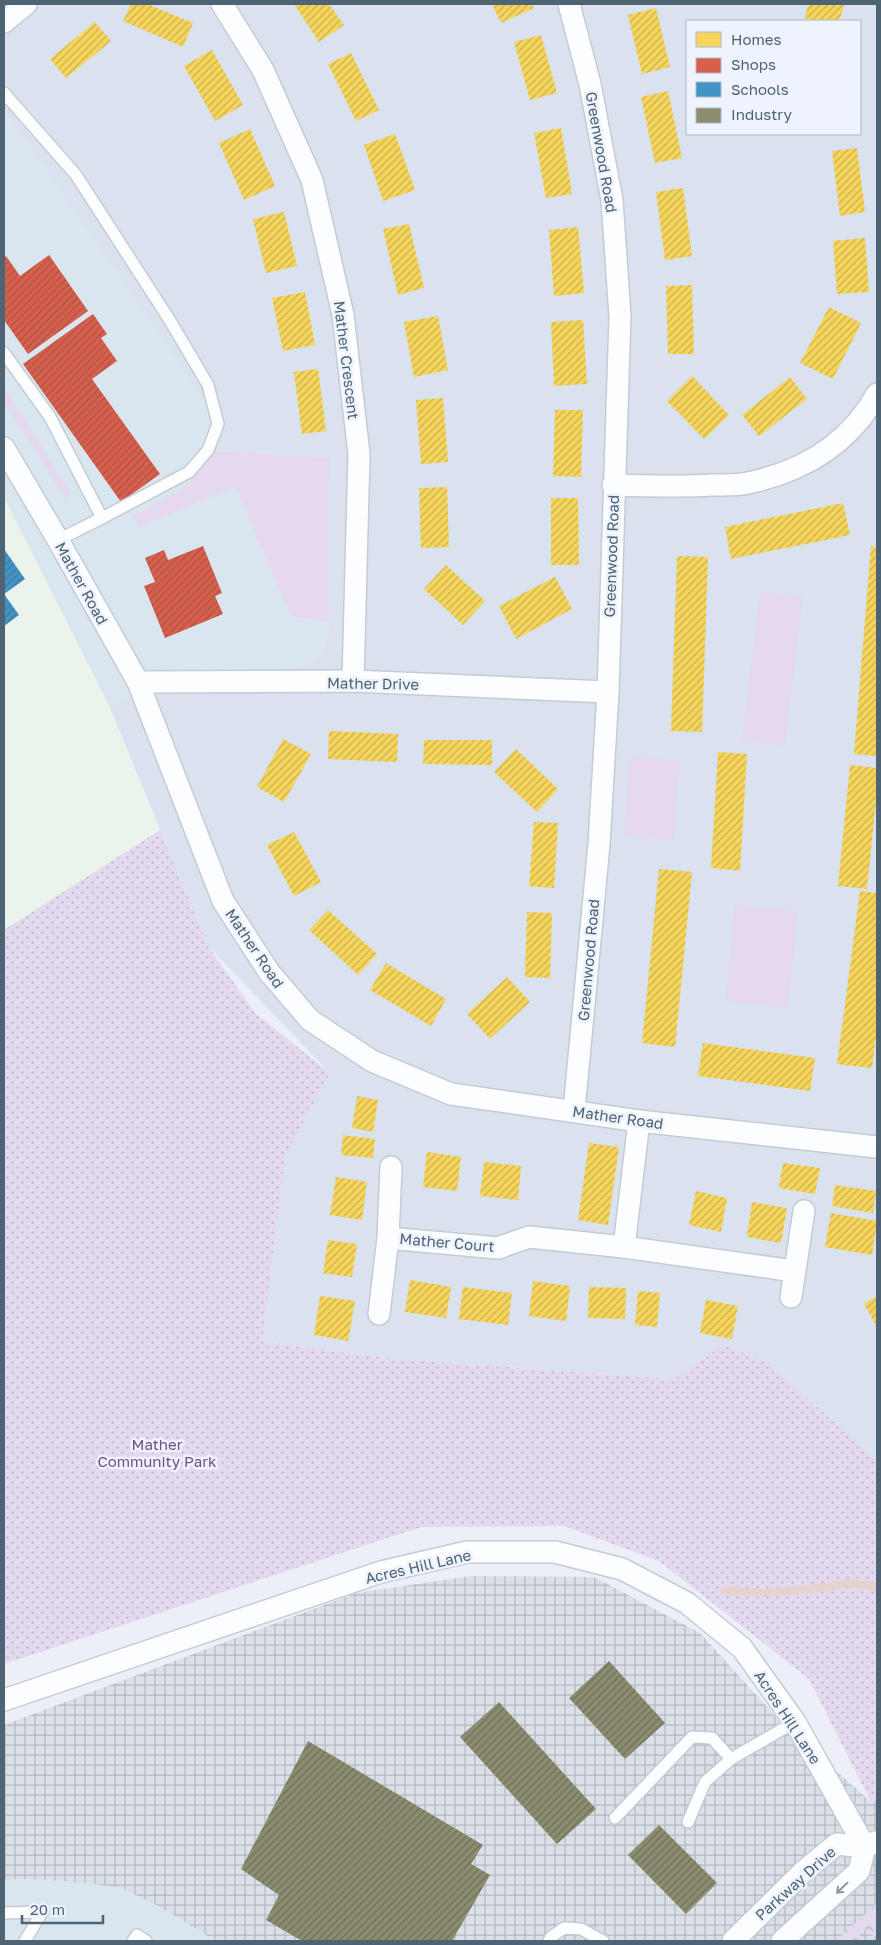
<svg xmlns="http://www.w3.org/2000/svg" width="881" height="1945" viewBox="0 0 881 1945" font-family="'Golos Text',sans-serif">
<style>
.residential{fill:#dae2ef;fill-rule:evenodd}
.commercial{fill:#d9e6ef}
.industrial{fill:url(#industrial-grid)}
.education{fill:#ebf3ed}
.grass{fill:#e4d9ef}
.forest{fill:url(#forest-crowns)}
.park{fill:url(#park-dots)}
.homes{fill:url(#homes-hatch)}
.shops{fill:url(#shops-hatch)}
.schools{fill:url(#schools-hatch)}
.industry{fill:url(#industry-hatch)}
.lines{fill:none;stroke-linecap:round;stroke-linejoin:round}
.stream{stroke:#e6d2cf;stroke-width:8}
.service-casing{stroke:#c6cbd3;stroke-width:14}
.minor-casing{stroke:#c6cbd3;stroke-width:24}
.service{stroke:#fcfdfe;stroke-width:11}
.minor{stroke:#fcfdfe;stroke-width:21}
.oneway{stroke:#8b99a4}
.labels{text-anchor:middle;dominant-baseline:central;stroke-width:5;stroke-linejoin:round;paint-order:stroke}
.street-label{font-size:15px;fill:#4e6373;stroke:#eef3fe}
.park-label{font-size:15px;fill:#784c84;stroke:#eef3fe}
</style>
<defs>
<pattern id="industrial-grid" width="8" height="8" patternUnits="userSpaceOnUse" patternTransform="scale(1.25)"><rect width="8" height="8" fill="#dbe0e8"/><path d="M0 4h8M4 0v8" fill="none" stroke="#b4b9c0"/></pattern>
<pattern id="forest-crowns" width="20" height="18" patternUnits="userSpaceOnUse" patternTransform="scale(1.25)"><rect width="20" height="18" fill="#e4d9ef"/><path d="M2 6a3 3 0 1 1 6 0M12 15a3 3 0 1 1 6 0" fill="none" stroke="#bbb4c6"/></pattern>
<pattern id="park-dots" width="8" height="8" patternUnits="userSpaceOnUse" patternTransform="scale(1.25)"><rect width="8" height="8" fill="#e4d9ef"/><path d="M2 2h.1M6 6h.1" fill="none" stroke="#bbb4c6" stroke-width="1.8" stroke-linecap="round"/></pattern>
<pattern id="homes-hatch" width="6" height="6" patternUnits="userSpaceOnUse" patternTransform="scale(1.25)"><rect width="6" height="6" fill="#f6d55c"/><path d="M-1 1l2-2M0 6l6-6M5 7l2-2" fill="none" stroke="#c9b050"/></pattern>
<pattern id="shops-hatch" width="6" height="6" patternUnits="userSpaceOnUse" patternTransform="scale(1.25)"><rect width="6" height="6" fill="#d6604d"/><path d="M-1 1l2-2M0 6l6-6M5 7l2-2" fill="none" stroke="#b05344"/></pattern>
<pattern id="schools-hatch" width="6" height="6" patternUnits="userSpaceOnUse" patternTransform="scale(1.25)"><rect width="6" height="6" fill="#4393c3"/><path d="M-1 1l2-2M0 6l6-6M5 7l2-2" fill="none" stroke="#3a7ca3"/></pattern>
<pattern id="industry-hatch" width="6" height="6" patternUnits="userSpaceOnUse" patternTransform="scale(1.25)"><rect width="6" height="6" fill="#8c8c6e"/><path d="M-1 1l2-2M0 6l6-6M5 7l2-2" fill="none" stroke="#6f705b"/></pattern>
</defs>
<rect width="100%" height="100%" fill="#eceff7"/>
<path class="residential" d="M4,4H877V1461L767,1362L723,1345L675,1379L394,1359L262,1342L285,1156L330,1073L208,946L108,703L302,667L325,651L329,622L330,457L215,451L209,408L4,110ZM687,21H860V134H687Z"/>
<g class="commercial">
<polygon points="4,110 209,408 215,451 235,487 291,617 329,622 325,651 302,667 108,703 4,513"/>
<polygon points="19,1879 63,1881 119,1887 158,1906 216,1941 4,1941 4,1881"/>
</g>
<polygon class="industrial" points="471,1576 594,1577 700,1633 779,1720 871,1802 877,1801 877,1941 216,1941 158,1906 119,1887 63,1881 19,1879 4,1881 4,1725 356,1593"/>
<polygon class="education" points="4,498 108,703 160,830 4,930"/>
<g class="grass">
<polygon points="4,387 71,493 68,503 4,403"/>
<polygon points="215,451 330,457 329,622 291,617 235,487 139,527 132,516 184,488 203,467"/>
<polygon points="760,591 803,596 785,746 742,741"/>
<polygon points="629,757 680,760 674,840 624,837"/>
<polygon points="735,904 798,911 788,1008 725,1001"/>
</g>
<polygon class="forest" points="877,1903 877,1938 863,1930 856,1941 836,1941"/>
<polygon class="park" points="160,830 208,946 255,1013 330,1073 285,1156 262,1342 394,1359 674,1379 723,1345 767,1362 877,1461 877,1801 871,1802 809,1679 659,1561 564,1526 421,1527 4,1664 4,930"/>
<g class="homes">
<polygon points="131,4 147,4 193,23 183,47 123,21"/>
<polygon points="294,4 329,4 344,25 319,42"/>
<polygon points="492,4 532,4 534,8 501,23"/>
<polygon points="809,4 845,4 839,21 814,21 804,18"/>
<polygon points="656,8 670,67 642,74 628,15"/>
<polygon points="95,22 111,41 66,78 50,59"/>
<polygon points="541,35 557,93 530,100 514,42"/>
<polygon points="212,50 243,105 215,121 184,66"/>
<polygon points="351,53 379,110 356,121 328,64"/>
<polygon points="668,91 682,158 655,163 641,97"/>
<polygon points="561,128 572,194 546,198 534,133"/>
<polygon points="250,129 275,186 244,200 219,143"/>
<polygon points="395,134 415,190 383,201 364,145"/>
<polygon points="857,148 865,212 840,216 832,151"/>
<polygon points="683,188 692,256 665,260 656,192"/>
<polygon points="284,212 297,266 266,273 253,219"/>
<polygon points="409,224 424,288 398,295 383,229"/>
<polygon points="578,227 584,293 554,296 549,230"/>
<polygon points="865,238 869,292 837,294 833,241"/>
<polygon points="692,285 694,354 668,354 666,286"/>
<polygon points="305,292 315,345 283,351 272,298"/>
<polygon points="829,307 861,323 833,379 800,363"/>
<polygon points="438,316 448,370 414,377 404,322"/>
<polygon points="583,320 587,384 554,386 551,322"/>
<polygon points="318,369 326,431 302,434 294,372"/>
<polygon points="692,376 729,415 704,439 667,401"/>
<polygon points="790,377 807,399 759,436 742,415"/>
<polygon points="443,398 448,462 421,464 416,400"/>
<polygon points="555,410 583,410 581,477 553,476"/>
<polygon points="447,487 449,547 421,548 419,488"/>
<polygon points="551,498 578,498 579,565 551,565"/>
<polygon points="843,503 850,535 731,559 725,527"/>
<polygon points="871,546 877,547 877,756 854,754"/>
<polygon points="677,556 708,557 702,732 671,731"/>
<polygon points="446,565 485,601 463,625 424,589"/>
<polygon points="555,577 572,609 516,639 499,606"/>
<polygon points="329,731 398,734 397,762 328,759"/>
<polygon points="283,739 311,754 284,802 257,787"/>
<polygon points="424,740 492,740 492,765 423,764"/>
<polygon points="516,749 558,789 537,812 494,772"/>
<polygon points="718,752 747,754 740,871 711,868"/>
<polygon points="850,765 877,768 877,791 867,889 838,886"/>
<polygon points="534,822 558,823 554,888 529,886"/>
<polygon points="294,832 321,882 294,896 267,845"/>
<polygon points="659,869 692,872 675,1047 642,1043"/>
<polygon points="860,891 877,893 877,1028 872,1068 837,1064"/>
<polygon points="328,910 377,954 358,975 309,930"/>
<polygon points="527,912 552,913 550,978 525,977"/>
<polygon points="386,963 446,999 431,1026 370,990"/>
<polygon points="507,977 530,1002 490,1039 467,1014"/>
<polygon points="703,1043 815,1058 810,1091 698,1076"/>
<polygon points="357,1096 378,1100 373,1132 352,1128"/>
<polygon points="343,1135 375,1139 373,1158 341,1155"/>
<polygon points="589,1143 619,1147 608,1225 578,1220"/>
<polygon points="427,1152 461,1157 457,1191 423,1187"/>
<polygon points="484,1162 521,1166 518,1200 480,1196"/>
<polygon points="783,1163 820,1168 815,1194 779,1188"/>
<polygon points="336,1177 367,1182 362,1220 330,1215"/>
<polygon points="835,1185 876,1191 873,1213 832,1206"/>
<polygon points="696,1191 727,1198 721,1232 689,1225"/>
<polygon points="752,1202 787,1208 781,1243 747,1237"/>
<polygon points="831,1213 877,1221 872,1255 825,1247"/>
<polygon points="328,1240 357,1244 352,1277 323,1273"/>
<polygon points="410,1280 451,1287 446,1318 405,1312"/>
<polygon points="533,1281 570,1286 566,1321 529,1316"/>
<polygon points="463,1287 512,1293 508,1325 459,1319"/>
<polygon points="589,1287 626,1288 625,1319 588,1318"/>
<polygon points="638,1291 660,1293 657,1327 635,1325"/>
<polygon points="320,1296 355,1301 348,1341 314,1335"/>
<polygon points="877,1296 877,1327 864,1304"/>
<polygon points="706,1300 738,1306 732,1339 700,1333"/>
</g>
<g class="shops">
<polygon points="49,255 88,311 28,354 4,320 4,258 6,256 20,276"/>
<polygon points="93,314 107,334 101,338 117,361 92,379 160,474 121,502 23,364"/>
<polygon points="203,546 222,593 215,596 223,614 165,638 144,586 155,582 145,558 164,550 168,560"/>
</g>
<polygon class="schools" points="4,549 25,579 4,594 19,615 4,626"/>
<g class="industry">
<polygon points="609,1661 665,1723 625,1759 569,1698"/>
<polygon points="499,1702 596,1809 557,1844 460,1737"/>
<polygon points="308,1741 483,1845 471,1864 490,1875 452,1941 302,1941 266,1920 279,1895 241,1869"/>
<polygon points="659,1825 717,1883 686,1914 628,1855"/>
</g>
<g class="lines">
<polyline class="stream" points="725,1590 765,1593 811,1589 850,1583 877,1587"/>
<g class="service-casing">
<g id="service">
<polyline points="4,93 76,175 169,319 208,385 218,424 208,450 189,472 102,518 58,540"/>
<polyline points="4,353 50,417 102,518"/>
<polyline points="615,1818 692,1737 712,1738 731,1759"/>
<polyline points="688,1822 705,1782 731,1759 795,1722"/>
<polyline points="4,1913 42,1912"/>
<polyline points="25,1941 42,1912"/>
<polyline points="133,1941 137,1935 146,1941"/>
<polyline points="549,1941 551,1937 564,1928 581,1929 603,1941"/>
</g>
</g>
<g class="minor-casing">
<g id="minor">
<polyline points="222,4 263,70 312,180 343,315 359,454 353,681"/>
<polyline points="569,4 590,84 612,200 620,316 608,692 599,844 574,1111"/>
<polyline points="4,22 26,4"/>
<polyline points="4,448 58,540 138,682 223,901 269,972 310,1020 372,1061 451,1094 639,1121 877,1147"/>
<path d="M613,485C646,486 679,487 712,485C722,485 733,485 743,484C800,473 848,446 877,394"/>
<polyline points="138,682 353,681 608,692"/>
<polyline points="388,1238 498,1248 529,1237 624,1247 794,1271"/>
<polyline points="624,1247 639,1121"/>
<polyline points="791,1297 804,1211"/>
<polyline points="379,1314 388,1238 391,1167"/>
<polyline points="4,1700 381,1572 467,1552 555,1552 622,1569 687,1603 742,1648 795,1722 865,1847"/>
<polyline points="733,1941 804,1871 837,1844 865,1847 875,1842"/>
<polyline points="782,1941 859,1871 865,1847"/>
</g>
</g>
<use href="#service" class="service"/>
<use href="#minor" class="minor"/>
</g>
<defs><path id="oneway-shaft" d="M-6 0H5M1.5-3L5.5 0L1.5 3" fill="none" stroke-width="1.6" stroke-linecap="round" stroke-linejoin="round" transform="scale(1.25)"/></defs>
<use class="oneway" href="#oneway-shaft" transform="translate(842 1888) rotate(136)"/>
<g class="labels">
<g class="street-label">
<text transform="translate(602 152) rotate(80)">Greenwood Road</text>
<text transform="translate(347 360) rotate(83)">Mather Crescent</text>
<text transform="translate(611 556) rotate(-88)">Greenwood Road</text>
<text transform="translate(82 583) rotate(61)">Mather Road</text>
<text transform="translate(373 683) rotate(1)">Mather Drive</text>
<text transform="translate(255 948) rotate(56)">Mather Road</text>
<text transform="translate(588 960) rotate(-85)">Greenwood Road</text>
<text transform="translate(618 1117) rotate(8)">Mather Road</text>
<text transform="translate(447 1242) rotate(5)">Mather Court</text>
<text transform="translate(418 1566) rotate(-13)">Acres Hill Lane</text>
<text transform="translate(788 1717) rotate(57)">Acres Hill Lane</text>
<text transform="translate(795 1883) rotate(-42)">Parkway Drive</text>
</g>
<g class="park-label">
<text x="157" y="1444">Mather<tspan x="157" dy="17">Community Park</tspan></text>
</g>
</g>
<rect width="881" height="1945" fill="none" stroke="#4e6373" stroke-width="10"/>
<rect x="686" y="20" width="175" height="115" fill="#eef3fe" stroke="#aeb9c6"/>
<rect x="696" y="32" width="25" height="15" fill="#f6d55c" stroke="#aeb9c6"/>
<text x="731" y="45" font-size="15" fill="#4e6373">Homes</text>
<rect x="696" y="58" width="25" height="15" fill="#d6604d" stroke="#aeb9c6"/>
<text x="731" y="70" font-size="15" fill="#4e6373">Shops</text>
<rect x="696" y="82" width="25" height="15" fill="#4393c3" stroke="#aeb9c6"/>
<text x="731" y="95" font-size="15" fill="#4e6373">Schools</text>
<rect x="696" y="108" width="25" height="15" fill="#8c8c6e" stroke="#aeb9c6"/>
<text x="731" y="120" font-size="15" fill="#4e6373">Industry</text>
<path d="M22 1915v8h81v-8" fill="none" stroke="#4e6373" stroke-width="2.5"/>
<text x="30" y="1915" font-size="15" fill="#4e6373" stroke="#eef3fe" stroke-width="4" paint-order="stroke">20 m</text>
</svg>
